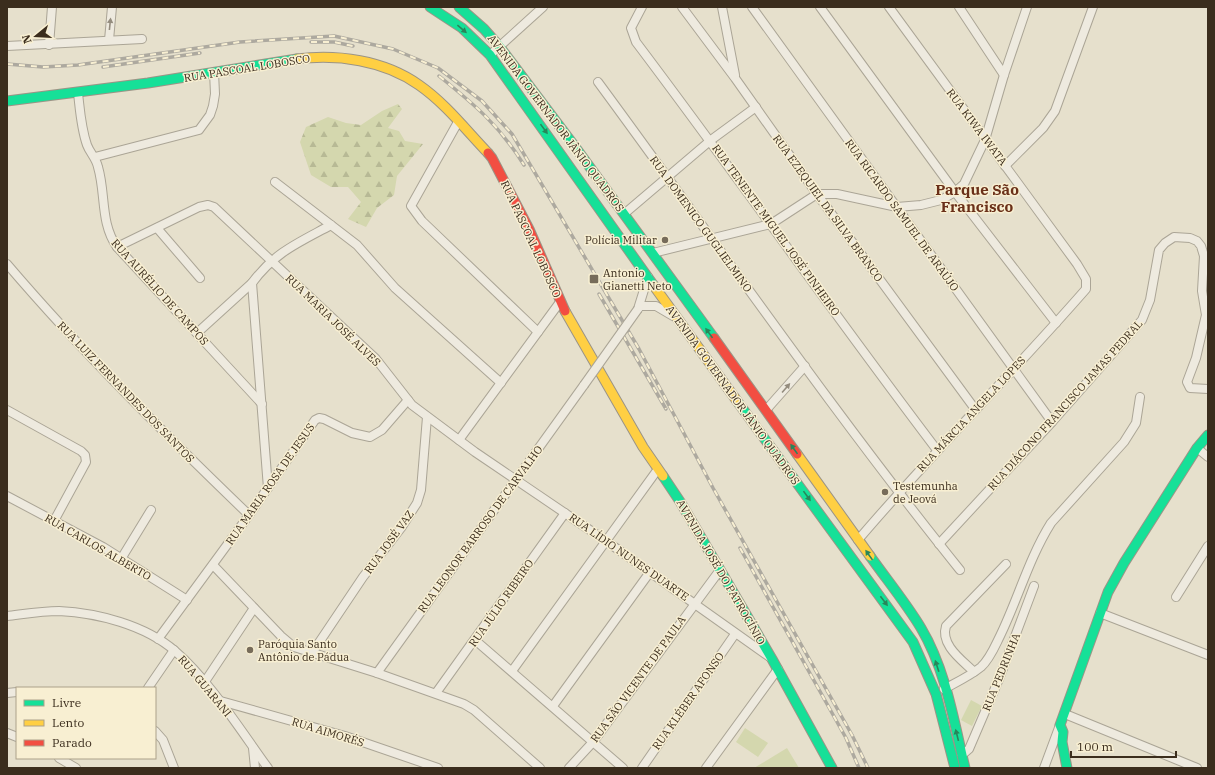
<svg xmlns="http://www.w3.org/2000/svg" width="1215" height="775" viewBox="0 0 1215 775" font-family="'IBM Plex Serif',serif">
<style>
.forest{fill:url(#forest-firs)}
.park{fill:#d4d7ae}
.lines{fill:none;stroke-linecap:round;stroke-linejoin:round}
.street-casing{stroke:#aba596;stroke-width:10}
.fast-casing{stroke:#9b9486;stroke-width:11}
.slow-casing{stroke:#9b9486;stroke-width:11}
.jam-casing{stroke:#9b9486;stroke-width:11}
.street{stroke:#eeeadf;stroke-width:8}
.fast{stroke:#16e098;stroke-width:9}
.slow{stroke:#ffcf43;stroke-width:9}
.jam{stroke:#f24e42;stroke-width:9}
.rail-casing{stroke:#ada99f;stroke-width:3.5}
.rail{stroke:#f8efd2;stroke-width:2;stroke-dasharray:6;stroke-linecap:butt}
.street-bridge-casing{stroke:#aba596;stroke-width:10;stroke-linecap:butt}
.street-bridge{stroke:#eeeadf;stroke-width:8}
.oneway{fill:#948c7e}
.oneway2{fill:#28865a}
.poi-dot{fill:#776c5a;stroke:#f8efd2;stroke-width:1.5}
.labels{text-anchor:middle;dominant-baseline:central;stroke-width:3;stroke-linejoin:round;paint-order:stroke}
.street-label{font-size:11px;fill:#3b2d1d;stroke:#f8efd2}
.poi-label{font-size:11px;fill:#3b2d1d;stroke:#f8efd2;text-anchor:start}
.district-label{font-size:15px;font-weight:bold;fill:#6a3019;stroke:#f8efd2}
</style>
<defs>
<pattern id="forest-firs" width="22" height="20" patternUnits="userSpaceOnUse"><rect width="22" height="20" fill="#d4d7ae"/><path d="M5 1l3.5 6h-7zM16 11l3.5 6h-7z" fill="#b7b995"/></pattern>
</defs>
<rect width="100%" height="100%" fill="#e6e0cc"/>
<polygon class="forest" points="398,104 402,109 388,128 399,131 405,141 423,144 397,176 394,195 377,208 366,227 348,219 361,202 348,187 331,187 311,175 300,142 306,127 328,117 346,123 361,125 382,111"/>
<g class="park">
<polygon points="971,700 982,706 972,726 961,720"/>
<polygon points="745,728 768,743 758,757 736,742"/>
<polygon points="787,748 799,768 754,768"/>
</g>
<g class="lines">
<g class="street-casing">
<g id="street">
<path d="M642,7L631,28L636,42C738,177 835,316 937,450"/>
<polyline points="682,7 735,78 817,194 975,409"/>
<polyline points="722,7 735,75"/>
<polyline points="752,7 1052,422"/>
<polyline points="820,7 955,192 1056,323"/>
<polyline points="959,7 1004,75"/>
<polyline points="109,40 112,7"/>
<polyline points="49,45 52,7"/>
<polyline points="7,46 142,39"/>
<polyline points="490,55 543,7"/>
<path d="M598,82C718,245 833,412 960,570"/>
<path d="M78,93C80,110 81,128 87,145C90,153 96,158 98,167C106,194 100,223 117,247L262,404"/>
<polyline points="458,122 411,206 422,221 538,332"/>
<polyline points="95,157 199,130 210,115 213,106 215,94 214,72"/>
<polyline points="1005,166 1043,128 1055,111 1093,7"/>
<polyline points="275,182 357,245 395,288 501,383"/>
<polyline points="624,214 711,140 756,107"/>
<polyline points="157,228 200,278"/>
<polyline points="117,247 199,207 208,205 214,207 376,359 412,405 475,452 606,541 771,658"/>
<polyline points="653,253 771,224 817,194 837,194 897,207 921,205 941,200 955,192 964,184 985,140 1004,75 1027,7"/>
<path d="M7,264C83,353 165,434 249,515"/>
<polyline points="640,306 656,306 673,316"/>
<polyline points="638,309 648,277"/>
<polyline points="197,333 252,283"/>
<polyline points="7,410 81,451 85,455 86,462 54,521"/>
<polyline points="766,410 805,366"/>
<polyline points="459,440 560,302"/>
<polyline points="1197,448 1208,457"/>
<path d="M268,488L252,283C275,252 298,243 331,225"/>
<polyline points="7,496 103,547 187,600"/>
<path d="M858,540C931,454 1012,374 1086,289V279L1077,264L889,7"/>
<polyline points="939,544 1052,422 1142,320 1150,300 1159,250 1165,243 1174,237 1190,238 1197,241 1201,246 1204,256 1202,291 1206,315 1196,358 1187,382 1190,388 1208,389"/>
<polyline points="121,559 151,510"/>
<polyline points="213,565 281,636 294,647 377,673 464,704 474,710 540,768"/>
<polyline points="1176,597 1208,546"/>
<polyline points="1100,613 1208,655"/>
<path d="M7,616C24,614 42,611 59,611C98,613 145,625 175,651C209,680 241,731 268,768"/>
<polyline points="158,639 249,515 315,420 319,418 324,419 352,433 370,437 382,430 408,400"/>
<polyline points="475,640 623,768"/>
<polyline points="312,653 363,577 401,528 417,503 421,490 427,417"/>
<polyline points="512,671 658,469"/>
<path d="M974,672C962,660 940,645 946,626L1006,564"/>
<polyline points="377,673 584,385"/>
<polyline points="204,683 254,608"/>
<polyline points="148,688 174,650"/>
<path d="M944,689C957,682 970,676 981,667C990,659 995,646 1000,636C1018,599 1029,558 1051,523L1124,442L1136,423L1140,397"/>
<polyline points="7,693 17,692"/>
<polyline points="436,693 565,513"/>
<polyline points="217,700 345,736 438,768"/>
<polyline points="553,706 650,572"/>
<polyline points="1065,714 1197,768"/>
<polyline points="155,731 163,740 174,768"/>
<polyline points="7,733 17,737"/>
<polyline points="253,748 255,768"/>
<polyline points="962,755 969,749 999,679 1034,586"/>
<polyline points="59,758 76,768"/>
<polyline points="569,768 593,742 720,570"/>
<polyline points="642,768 735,634"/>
<polyline points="706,768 778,669"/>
<polyline points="1044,768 1060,725"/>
</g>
</g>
<g class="fast-casing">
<g id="fast">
<polyline points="430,7 462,28 490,55 654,286"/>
<polyline points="459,7 484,29 499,46 573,144 714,338"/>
<polyline points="7,101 148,83 297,59"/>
<polyline points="737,401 913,642 936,694 955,768"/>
<polyline points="663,476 681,503 772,659 832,768"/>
<path d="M870,556C887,580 906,603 921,628C946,670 954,722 965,768"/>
<polyline points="1067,768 1062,742 1063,732 1060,725 1108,592 1124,563 1197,448 1208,435"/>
</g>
</g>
<g class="slow-casing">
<g id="slow">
<path d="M297,59C337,54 384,60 419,85C445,103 466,130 488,153"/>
<polyline points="654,286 737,401"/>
<polyline points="565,311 643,447 663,476"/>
<polyline points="797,454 870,556"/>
</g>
</g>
<g class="jam-casing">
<g id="jam">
<polyline points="488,153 492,158 529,229 565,311"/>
<polyline points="714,338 797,454"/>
</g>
</g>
<use href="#street" class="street"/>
<use href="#fast" class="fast"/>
<use href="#slow" class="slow"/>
<use href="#jam" class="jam"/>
<g class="rail-casing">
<g id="rail">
<polyline points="311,42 334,42 353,46"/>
<polyline points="7,64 43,67 78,65 240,42 334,36 393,49 438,68 482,101 512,134 639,349 713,488 852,735 868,768"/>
<polyline points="103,67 200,53"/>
<path d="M439,76C475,105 499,125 524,165"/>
<polyline points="599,294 666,409"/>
<polyline points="740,548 846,738 859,768"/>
</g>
</g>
<use href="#rail" class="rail"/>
<g class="street-bridge-casing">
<polyline id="street-bridge" points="584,385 638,309"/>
</g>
<use href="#street-bridge" class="street-bridge"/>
</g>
<defs><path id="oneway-solid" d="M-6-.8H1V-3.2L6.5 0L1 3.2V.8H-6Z"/></defs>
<g class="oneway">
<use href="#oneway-solid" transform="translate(110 24) rotate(-84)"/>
<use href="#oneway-solid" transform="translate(786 388) rotate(-49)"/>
</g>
<g class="oneway2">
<use href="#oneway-solid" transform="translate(462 29) rotate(40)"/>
<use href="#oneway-solid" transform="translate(544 129) rotate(54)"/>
<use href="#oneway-solid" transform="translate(709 333) rotate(-126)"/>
<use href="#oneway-solid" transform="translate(794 449) rotate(-125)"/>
<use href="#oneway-solid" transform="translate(807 496) rotate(54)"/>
<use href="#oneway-solid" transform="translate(869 555) rotate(-125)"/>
<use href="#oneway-solid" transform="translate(884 601) rotate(53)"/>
<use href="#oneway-solid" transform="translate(937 666) rotate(-108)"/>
<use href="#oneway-solid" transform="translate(957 735) rotate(-104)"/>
</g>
<g class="poi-dot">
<circle cx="665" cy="240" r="4"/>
<rect x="589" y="274" width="10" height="10" rx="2"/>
<circle cx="885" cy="492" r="4"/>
<circle cx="250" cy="650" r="4"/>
</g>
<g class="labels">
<g class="street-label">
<text transform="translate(247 68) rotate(-9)">RUA PASCOAL LOBOSCO</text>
<text transform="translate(556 123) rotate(53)">AVENIDA GOVERNADOR JÂNIO QUADROS</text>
<text transform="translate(977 127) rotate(53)">RUA KIWA IWATA</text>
<text transform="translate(828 208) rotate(54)">RUA EZEQUIEL DA SILVA BRANCO</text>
<text transform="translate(902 215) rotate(54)">RUA RICARDO SAMUEL DE ARAÚJO</text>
<text transform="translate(701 224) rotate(54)">RUA DOMENICO GUGLIELMINO</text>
<text transform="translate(776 230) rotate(54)">RUA TENENTE MIGUEL JOSÉ PINHEIRO</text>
<text transform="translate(531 239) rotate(65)">RUA PASCOAL LOBOSCO</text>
<text transform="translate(160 292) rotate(48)">RUA AURÉLIO DE CAMPOS</text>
<text transform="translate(333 320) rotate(44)">RUA MARIA JOSÉ ALVES</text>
<text transform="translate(126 392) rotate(46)">RUA LUIZ FERNANDES DOS SANTOS</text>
<text transform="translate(733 395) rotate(54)">AVENIDA GOVERNADOR JÂNIO QUADROS</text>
<text transform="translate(1065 405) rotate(-48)">RUA DIÁCONO FRANCISCO JAMAS PEDRAL</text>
<text transform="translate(971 414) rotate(-47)">RUA MÁRCIA ANGELA LOPES</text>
<text transform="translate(270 484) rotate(-55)">RUA MARIA ROSA DE JESUS</text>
<text transform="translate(480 529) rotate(-54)">RUA LEONOR BARROSO DE CARVALHO</text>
<text transform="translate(389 542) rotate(-54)">RUA JOSÉ VAZ</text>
<text transform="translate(98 547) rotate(30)">RUA CARLOS ALBERTO</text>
<text transform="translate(629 557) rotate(35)">RUA LÍDIO NUNES DUARTE</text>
<text transform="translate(721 572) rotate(60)">AVENIDA JOSÉ DO PATROCÍNIO</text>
<text transform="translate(501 603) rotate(-55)">RUA JÚLIO RIBEIRO</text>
<text transform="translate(1001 672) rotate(-68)">RUA PEDRINHA</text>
<text transform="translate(638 679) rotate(-54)">RUA SÃO VICENTE DE PAULA</text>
<text transform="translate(205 686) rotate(50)">RUA GUARANI</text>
<text transform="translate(688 701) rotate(-55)">RUA KLÉBER AFONSO</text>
<text transform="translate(328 732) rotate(17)">RUA AIMORÉS</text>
</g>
<g class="poi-label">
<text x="657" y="240" text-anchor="end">Polícia Militar</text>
<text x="603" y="273">Antonio<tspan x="603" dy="13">Gianetti Neto</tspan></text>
<text x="893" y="486">Testemunha<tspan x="893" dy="13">de Jeová</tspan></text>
<text x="258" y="644">Paróquia Santo<tspan x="258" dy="13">Antônio de Pádua</tspan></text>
</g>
<g class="district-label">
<text x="977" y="189">Parque São<tspan x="977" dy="17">Francisco</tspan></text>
</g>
</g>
<rect width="1215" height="775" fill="none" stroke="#3b2d1d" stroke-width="16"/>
<rect x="16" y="687" width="140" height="72" fill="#f8efd2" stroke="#aca18a"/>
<rect x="24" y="700" width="20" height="6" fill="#16e098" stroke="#aca18a"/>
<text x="52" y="707" font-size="12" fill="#3b2d1d">Livre</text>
<rect x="24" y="720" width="20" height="6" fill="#ffcf43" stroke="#aca18a"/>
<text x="52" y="727" font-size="12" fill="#3b2d1d">Lento</text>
<rect x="24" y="740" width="20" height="6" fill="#f24e42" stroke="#aca18a"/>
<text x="52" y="747" font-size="12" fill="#3b2d1d">Parado</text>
<g transform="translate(36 36) rotate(252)" stroke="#f8efd2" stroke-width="3" paint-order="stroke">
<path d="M0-3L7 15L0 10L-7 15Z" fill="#3b2d1d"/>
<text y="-6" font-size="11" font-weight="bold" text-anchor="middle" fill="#3b2d1d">N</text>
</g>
<path d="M1071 751v6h105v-6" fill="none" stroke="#3b2d1d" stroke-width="2"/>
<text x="1077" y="751" font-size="12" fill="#3b2d1d" stroke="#f8efd2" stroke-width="3" paint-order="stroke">100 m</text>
</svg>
